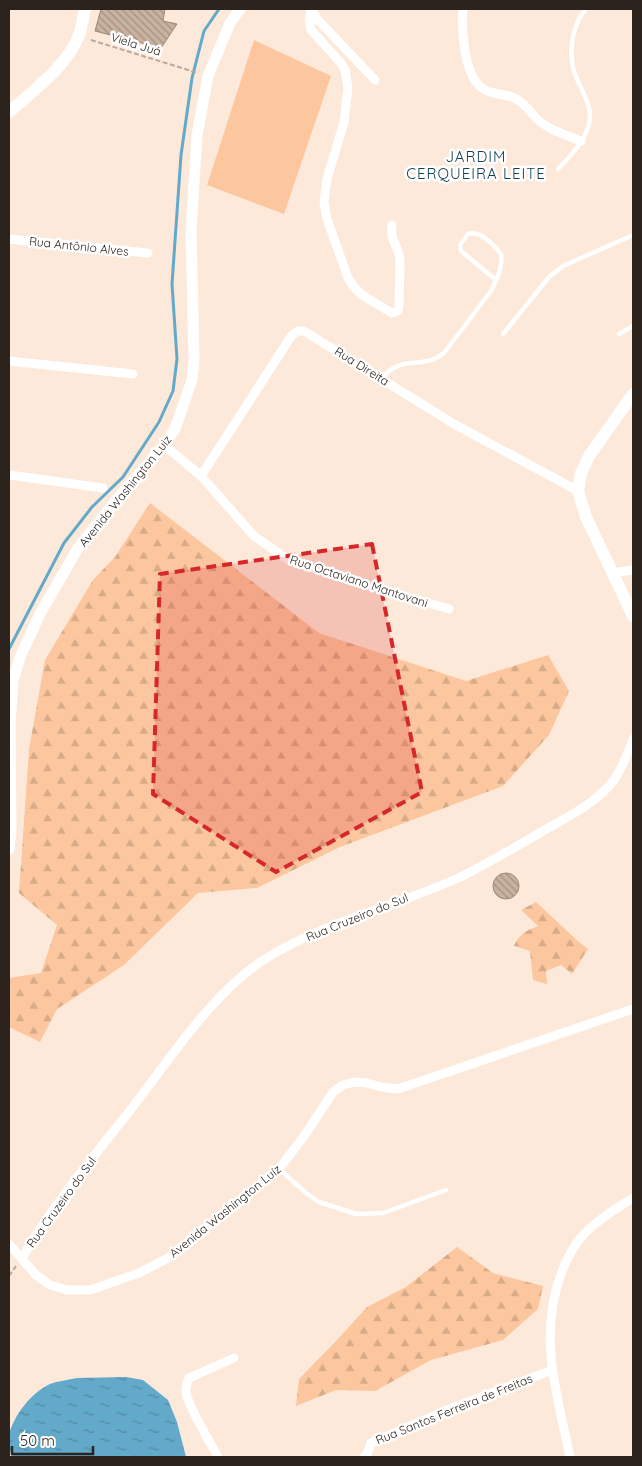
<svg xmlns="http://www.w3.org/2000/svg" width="642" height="1466" viewBox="0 0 642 1466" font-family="Quicksand,sans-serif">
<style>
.grass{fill:#fcc79f}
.forest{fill:url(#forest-firs)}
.water{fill:url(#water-ripples)}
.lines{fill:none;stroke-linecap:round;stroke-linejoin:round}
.stream{stroke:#63a9ca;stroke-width:3}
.building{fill:url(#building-back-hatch);stroke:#9e8775}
.path{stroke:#baa99d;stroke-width:2;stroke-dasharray:5 2.5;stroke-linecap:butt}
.service{stroke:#fff;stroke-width:4.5}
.minor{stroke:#fff;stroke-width:9}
.tertiary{stroke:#fff;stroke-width:11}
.secondary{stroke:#fff;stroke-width:12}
.marked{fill:#d62828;fill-opacity:0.2;stroke:#d62828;stroke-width:4;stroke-dasharray:10 6;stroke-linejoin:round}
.labels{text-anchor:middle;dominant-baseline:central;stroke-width:5;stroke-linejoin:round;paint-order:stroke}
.street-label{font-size:12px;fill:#2c231c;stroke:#fff}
.quarter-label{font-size:15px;letter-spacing:1px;fill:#0e3f52;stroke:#fff}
</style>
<defs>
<pattern id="forest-firs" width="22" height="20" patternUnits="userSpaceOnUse" patternTransform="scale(1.25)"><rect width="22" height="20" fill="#fcc79f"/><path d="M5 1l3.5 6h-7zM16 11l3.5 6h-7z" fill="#d8ab88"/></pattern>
<pattern id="water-ripples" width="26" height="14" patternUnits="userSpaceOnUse" patternTransform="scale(1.25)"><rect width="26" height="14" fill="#63a9ca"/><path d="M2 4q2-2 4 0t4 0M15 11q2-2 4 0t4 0" fill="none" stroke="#5289a3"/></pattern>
<pattern id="building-back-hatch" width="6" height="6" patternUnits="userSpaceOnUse" patternTransform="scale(1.25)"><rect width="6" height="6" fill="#c9b19f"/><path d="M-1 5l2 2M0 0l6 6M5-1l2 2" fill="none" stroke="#a39081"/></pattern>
</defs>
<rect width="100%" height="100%" fill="#fde9da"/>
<polygon class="grass" points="254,40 331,76 284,214 207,185"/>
<g class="forest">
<polygon points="150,503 319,633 466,681 548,655 569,691 549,735 503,786 340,847 257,888 198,893 124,965 57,1009 40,1042 9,1027 9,978 41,973 57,925 19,893 29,749 45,660 93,580 115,557"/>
<path d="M536,902L579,942L588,949L572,974L561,965L546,971L547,984L533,980L530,951L514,946C519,934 526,931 538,926L521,910Z"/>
<polygon points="457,1247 493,1273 543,1286 538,1309 503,1340 431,1360 375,1391 336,1390 296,1406 299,1379 337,1340 367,1307 406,1287"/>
</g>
<path class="water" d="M77,1378L126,1377L143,1380L168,1400L177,1422L186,1457H12C10,1450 7,1442 9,1434C15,1414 31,1393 50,1384C58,1381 68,1380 77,1378Z"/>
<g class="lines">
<polyline class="stream" points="9,649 64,543 92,507 123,477 159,422 173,391 177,359 172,284 181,155 192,78 204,31 219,9"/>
</g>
<g class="building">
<polygon points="101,9 165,9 163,21 177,24 161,48 95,31"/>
<circle cx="506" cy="886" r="13"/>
</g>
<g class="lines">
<g class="path">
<polyline points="91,40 198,73"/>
<polyline points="9,1276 16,1266"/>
</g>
<g class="service">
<path d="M558,169C571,156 591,135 590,114C589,97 576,83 573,67C569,47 573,24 586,9"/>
<polyline points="503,334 549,277 563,266 633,235"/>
<polyline points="619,334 633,326"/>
<path d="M382,378C403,353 421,371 444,353L491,291C497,278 503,268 501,254C494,245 480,230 468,234L460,245L461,251L496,280"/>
<polyline points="279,1169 306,1193 319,1202 356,1214 383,1213 446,1190"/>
</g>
<g class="minor">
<polyline points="310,9 318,20 375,80"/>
<path d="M463,9C461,29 464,75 482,88C493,96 508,93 518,100C526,105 531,113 537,119C549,130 566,135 581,141"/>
<path d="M311,12L309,20L311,30L341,63L345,70L348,88L344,122L327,179L324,202L327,219L348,278L354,287L362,295L392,313L398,311L399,306L400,261C399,245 390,243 392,225"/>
<polyline points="9,239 148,253"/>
<polyline points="9,361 133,374"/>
<polyline points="164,445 201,476 254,536 290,561 332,575 449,609"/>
<polyline points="9,475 103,488"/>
<polyline points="201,476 292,335 298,331 304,331 454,424 578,491"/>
<polyline points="612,573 633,570"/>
<polyline points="9,1244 36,1275 50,1285 67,1290 90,1290 139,1273 168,1258 279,1169 307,1132 333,1092 343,1085 354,1082 367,1083 381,1087 398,1089 633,1009"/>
<path d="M22,1258C54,1203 96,1154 135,1104C172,1056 214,991 265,959C324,922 393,907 456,879C486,865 515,847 543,831C567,817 597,803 614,780C622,768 628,753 633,739"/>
<path d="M218,1457C209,1440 190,1410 186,1393C185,1388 187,1383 189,1378L234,1358"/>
<polyline points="364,1457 368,1452 371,1443 455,1407 552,1370"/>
<path d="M570,1457C557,1394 538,1337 561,1274C566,1260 574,1245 584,1234C597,1220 617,1208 633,1198"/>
</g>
<polyline class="tertiary" points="9,849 11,830 10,725 13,681 20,657 41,612 78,548 118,498 164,445 175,429 192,380 194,360 191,230 197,135 208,76 230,23 240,9"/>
<g class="secondary">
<path d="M9,112C32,92 68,65 79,35C82,27 83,17 85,9"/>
<polyline points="633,394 589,456 581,473 578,491 586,517 633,616"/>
</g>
</g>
<path class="marked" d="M372,544L422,792L276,872L153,794L160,574Z"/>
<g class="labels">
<g class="street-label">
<text transform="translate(136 44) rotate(17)">Viela Juá</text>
<text transform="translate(79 246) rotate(6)">Rua Antônio Alves</text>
<text transform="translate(362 366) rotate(32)">Rua Direita</text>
<text transform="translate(125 491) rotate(-51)">Avenida Washington Luiz</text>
<text transform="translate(359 581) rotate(18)">Rua Octaviano Mantovani</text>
<text transform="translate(357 917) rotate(-22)">Rua Cruzeiro do Sul</text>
<text transform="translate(61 1202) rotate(-54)">Rua Cruzeiro do Sul</text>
<text transform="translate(225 1211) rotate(-39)">Avenida Washington Luíz</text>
<text transform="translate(454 1409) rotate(-22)">Rua Santos Ferreira de Freitas</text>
</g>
<g class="quarter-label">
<text x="476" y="156">JARDIM<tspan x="476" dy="17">CERQUEIRA LEITE</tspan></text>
</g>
</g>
<rect width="642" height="1466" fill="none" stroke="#2c231c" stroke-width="20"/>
<path d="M12 1446v8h81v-8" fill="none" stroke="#2c231c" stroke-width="2.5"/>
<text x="20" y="1446" font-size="15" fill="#2c231c" stroke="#ffffff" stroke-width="4" paint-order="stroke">50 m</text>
</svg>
